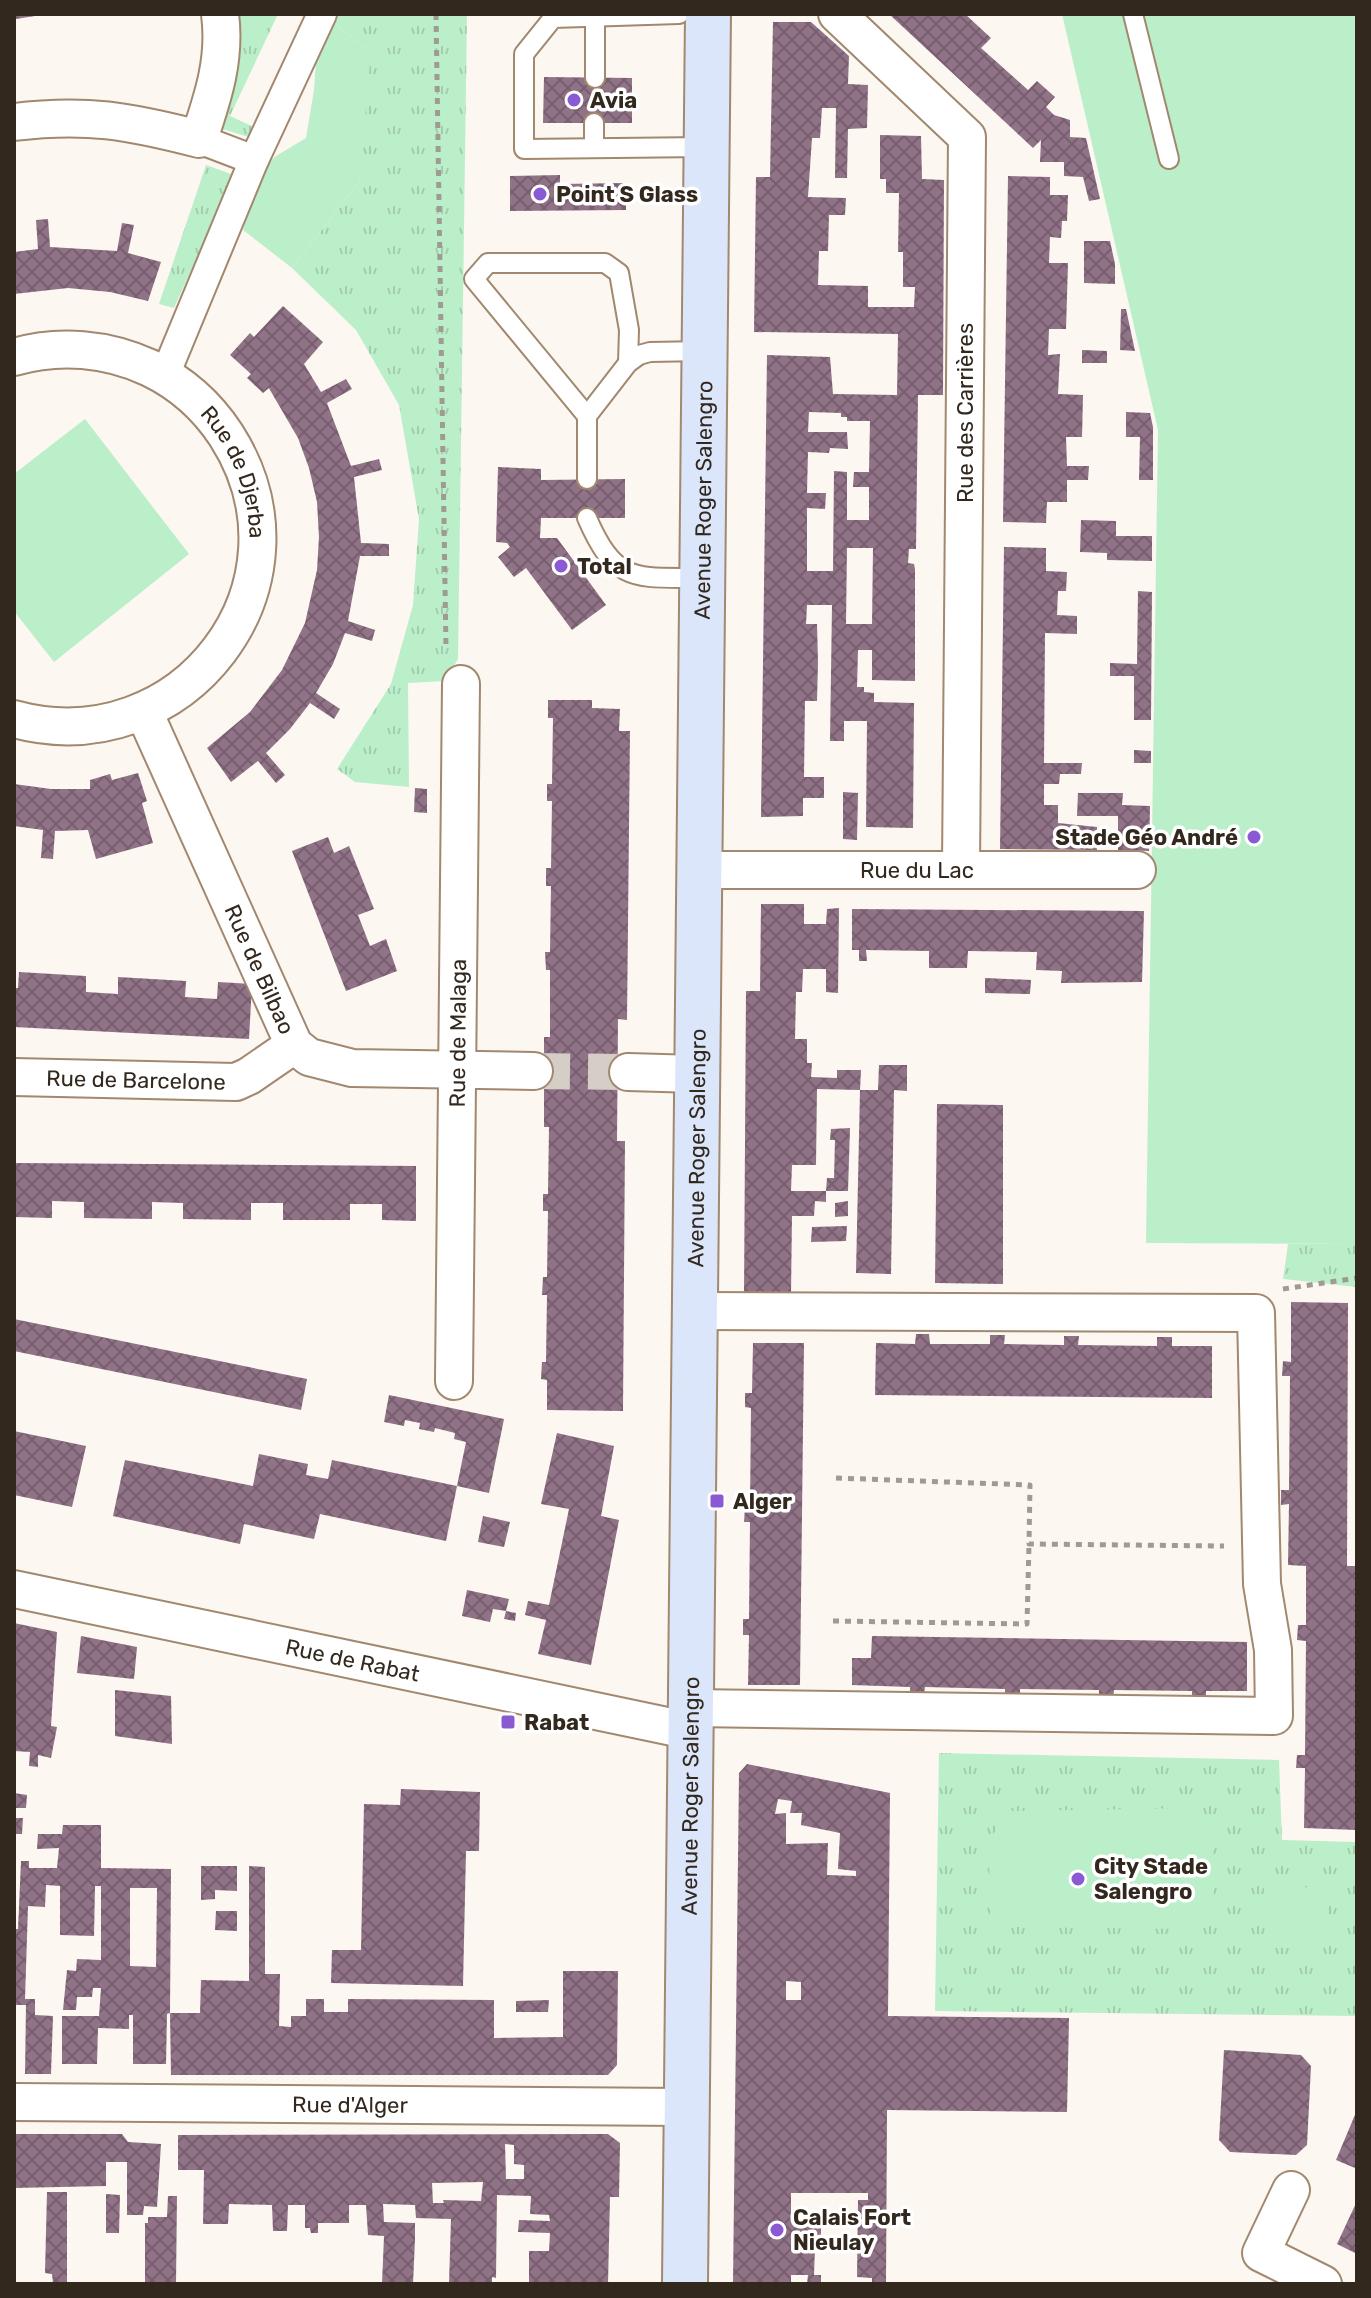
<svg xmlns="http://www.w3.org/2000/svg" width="1371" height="2298" viewBox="0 0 1371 2298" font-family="Rubik,sans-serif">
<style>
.grass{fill:url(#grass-tufts)}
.park{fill:#bbefc9}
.building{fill:url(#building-cross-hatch);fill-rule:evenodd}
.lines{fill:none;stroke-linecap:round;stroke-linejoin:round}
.minor-tunnel{stroke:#d4cec7;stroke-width:36;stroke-dasharray:36 18;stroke-linecap:butt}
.service-casing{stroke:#a1886e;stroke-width:22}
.pedestrian-casing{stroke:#a1886e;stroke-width:32}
.minor-casing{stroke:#a1886e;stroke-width:40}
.secondary-casing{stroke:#a1886e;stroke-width:48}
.path{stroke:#a19a92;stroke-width:5;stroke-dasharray:6 6;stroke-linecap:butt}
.service{stroke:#fff;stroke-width:18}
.pedestrian{stroke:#fff;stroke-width:28}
.minor{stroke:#fff;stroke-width:36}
.secondary{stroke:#dbe6fa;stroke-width:44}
.poi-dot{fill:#8a5ad3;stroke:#fff;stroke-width:3}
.labels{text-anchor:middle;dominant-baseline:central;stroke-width:7;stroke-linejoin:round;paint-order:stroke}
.poi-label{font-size:22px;font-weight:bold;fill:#32281e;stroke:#fff;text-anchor:start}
.street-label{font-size:22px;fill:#32281e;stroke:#fff}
</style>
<defs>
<pattern id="grass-tufts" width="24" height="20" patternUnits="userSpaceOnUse" patternTransform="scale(2)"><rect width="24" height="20" fill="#bbefc9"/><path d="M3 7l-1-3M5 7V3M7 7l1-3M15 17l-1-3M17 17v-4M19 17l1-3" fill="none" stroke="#a1cdac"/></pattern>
<pattern id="building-cross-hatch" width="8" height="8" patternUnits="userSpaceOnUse" patternTransform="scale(2)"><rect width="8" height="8" fill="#917387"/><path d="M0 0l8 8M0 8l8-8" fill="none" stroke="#775e6e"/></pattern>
</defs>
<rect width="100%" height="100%" fill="#fcf7f1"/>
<g class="grass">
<polygon points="235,14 278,14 230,116 256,128 252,138 219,128 239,63"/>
<polygon points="338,14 467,14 458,659 445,681 408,683 409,787 355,782 337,769 391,684 413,605 419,519 399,405 356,330 292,268 359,182 366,49 331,20"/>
<polygon points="206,165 234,175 174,308 159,304"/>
<polygon points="1288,1244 1357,1244 1357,1287 1283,1279"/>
<polygon points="939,1753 1279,1760 1282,1840 1357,1842 1357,2016 935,2011"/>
</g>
<g class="park">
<polygon points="1062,14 1357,14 1357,1244 1146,1243 1158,430"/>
<polygon points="331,20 366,49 370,64 359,182 292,268 243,230 257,174 276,156 306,138 314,90 317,45"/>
<polygon points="85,419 189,554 54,662 14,611 14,474"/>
<polygon points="1191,1808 1213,1829 1214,1908 1196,1929 1011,1927 990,1914 989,1840 1009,1811"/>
<polygon points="1327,1887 1328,1947 1265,1948 1264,1888"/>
</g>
<g class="building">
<polygon points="15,14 34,14 35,16 16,19"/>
<polygon points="889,14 965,14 991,38 981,48 1028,90 1037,81 1055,97 1046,107 1054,115 1070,120 1070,137 1086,138 1100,199 1089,201 1083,177 1064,176 1064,162 1040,162 1041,140 1033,148"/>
<path d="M773,22H811L849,56L848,84L868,85L867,128L848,129L847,178H835L836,108H822L820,138H812L808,197L846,198L845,215H829L828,251H819L818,285L868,286V307H914L915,287H903V252H898L899,193H886V179H880V135L921,136L922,179L944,180L943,395H918L916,549H909L908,563L914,564L915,569V681L872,680V650H858L857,687H864V692L874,693V702L914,703L913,828L866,827L867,721H844V741H830L832,605H807L806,624H817L818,662L817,701H805L804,777H824V798H803V816L761,817L767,355L830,357L833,394L897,395L898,334L754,332L756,177H770ZM809,412L841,413V417H847V421H870L869,472H854L853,487H869V520H847V472L834,471L833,571H807V508L825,509L826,493H807L808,452L829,453L830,448L848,449L847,432H808ZM847,548H873L872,624H846Z"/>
<polygon points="544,77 632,78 632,123 543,123"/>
<polygon points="560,175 560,184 626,183 626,210 510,211 510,176"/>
<polygon points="1008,176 1050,177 1050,195 1068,195 1067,221 1062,221 1061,238 1050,237 1049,263 1068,263 1066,329 1049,329 1048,355 1060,354 1058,394 1083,395 1082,437 1066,437 1067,466 1089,466 1088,480 1067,480 1067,502 1047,502 1046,523 1003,522"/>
<polygon points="48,219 50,247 117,251 122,223 134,225 128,253 161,262 148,301 110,292 68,288 14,294 14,252 38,249 36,220"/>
<polygon points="1084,241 1110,241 1115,264 1115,284 1084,283"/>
<polygon points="283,306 323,342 304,364 321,392 346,379 352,389 327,403 351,466 379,459 382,470 354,477 361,543 389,544 389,556 360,556 348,621 375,630 372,641 345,633 333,664 316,693 340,709 334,719 310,703 290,729 266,753 285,775 276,783 258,761 231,782 207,748 250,712 282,670 305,623 317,570 319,537 317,502 309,468 298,438 270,390 269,388 263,393 247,378 251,374 230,355 250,333 254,337"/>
<polygon points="1121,309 1126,309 1135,351 1120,350"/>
<polygon points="1082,350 1107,351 1107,363 1082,363"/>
<polygon points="1126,412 1150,413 1153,427 1153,480 1139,480 1140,437 1126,437"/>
<polygon points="498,467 541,469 541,480 625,479 625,518 541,518 540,538 557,538 606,605 572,630 526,568 514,577 498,557 510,547 507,543 496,542"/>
<polygon points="1081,520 1116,521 1116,536 1152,536 1152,561 1107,560 1107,553 1080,552"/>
<polygon points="1004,547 1046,548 1046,571 1067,572 1066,591 1058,591 1057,615 1077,616 1077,634 1045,633 1044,763 1082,763 1081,774 1060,774 1059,784 1044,784 1044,805 1058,805 1058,823 1097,827 1097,850 1000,849"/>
<polygon points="1138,591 1152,592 1151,720 1134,720 1134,676 1110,676 1110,663 1137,664"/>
<polygon points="548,700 592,700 592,708 620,709 619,731 630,731 627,1020 618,1019 617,1141 625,1141 623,1411 547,1410 547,1380 541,1379 542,1362 546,1362 547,1295 542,1295 543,1277 547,1277 548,1211 543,1211 543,1194 548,1194 549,1127 544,1127 544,1037 550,1037 550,970 546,970 545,952 550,952 551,886 546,886 546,868 551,868 552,801 547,801 547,784 552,784 553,718 548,718"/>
<polygon points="1134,750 1151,751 1151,763 1134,763"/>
<polygon points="138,773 147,801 142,803 153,843 96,859 88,830 55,831 53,859 41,858 43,830 14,826 14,784 51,789 90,789 90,780 110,774 112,780"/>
<polygon points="415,788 427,789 427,813 414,812"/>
<polygon points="843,792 858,793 857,840 843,839"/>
<polygon points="1078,793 1123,793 1122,805 1150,806 1149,851 1118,850 1118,816 1077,816"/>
<polygon points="328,837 334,853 349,846 374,909 358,915 370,946 386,939 397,971 346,991 292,851"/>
<polygon points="761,904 804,904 804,924 826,924 827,909 839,908 838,993 826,992 826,969 803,969 802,992 796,992 795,1039 807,1039 807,1063 812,1063 811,1077 837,1078 837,1070 861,1070 860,1090 817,1089 816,1165 792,1165 791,1191 826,1191 826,1202 815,1201 814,1216 792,1216 791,1295 744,1294 746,991 760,991"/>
<polygon points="852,909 1144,911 1142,982 1061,983 1062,971 1036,970 1037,952 968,951 967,968 929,968 929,951 866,950 867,961 859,961 859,950 852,950"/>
<polygon points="19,972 86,976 86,992 118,994 118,977 186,981 185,997 217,999 218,982 252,984 249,1039 14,1027 14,988 18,988"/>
<polygon points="985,978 1031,980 1030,994 985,993"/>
<polygon points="879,1065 907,1065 907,1091 894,1090 891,1274 856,1273 860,1090 878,1090"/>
<polygon points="937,1104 1003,1105 1003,1284 935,1283"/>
<polygon points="850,1128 848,1191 826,1191 827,1178 834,1178 835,1140 830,1140 831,1129"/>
<polygon points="14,1163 416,1166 416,1221 382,1220 382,1204 350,1204 350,1220 283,1220 283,1203 251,1203 251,1220 183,1219 183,1203 152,1202 152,1219 84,1218 84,1202 52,1201 52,1218 14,1217"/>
<polygon points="848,1201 848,1216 835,1217 835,1203"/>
<polygon points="847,1226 846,1241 811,1242 812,1227"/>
<polygon points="1291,1302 1348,1303 1347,1566 1357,1566 1357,1830 1304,1828 1305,1768 1296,1768 1297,1755 1305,1755 1306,1641 1297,1640 1298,1625 1306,1625 1306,1566 1288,1565 1289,1504 1281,1505 1281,1490 1289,1490 1290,1376 1282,1376 1283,1361 1291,1362"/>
<polygon points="14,1319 307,1379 301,1410 14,1351"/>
<polygon points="916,1334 929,1334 930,1344 990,1344 990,1335 1005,1335 1004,1344 1064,1345 1064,1336 1079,1336 1078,1345 1157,1346 1157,1337 1172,1337 1172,1346 1212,1346 1212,1398 875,1395 876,1343 915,1344"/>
<polygon points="753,1343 804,1343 800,1685 748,1685 749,1635 743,1635 743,1619 749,1619 750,1522 744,1522 745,1507 750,1507 751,1408 745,1407 745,1393 752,1393"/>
<polygon points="389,1395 504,1419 489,1493 457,1486 466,1442 454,1439 455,1433 435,1428 434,1432 419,1429 420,1423 405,1420 404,1426 384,1422"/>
<polygon points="14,1431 86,1446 72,1507 14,1495"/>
<polygon points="557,1433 614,1446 601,1516 619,1520 591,1665 538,1654 546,1620 525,1615 528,1601 549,1605 569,1509 541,1504"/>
<polygon points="259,1454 308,1464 306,1475 328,1479 332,1460 457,1486 446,1541 320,1514 314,1539 244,1524 240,1544 113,1516 125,1460 253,1486"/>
<polygon points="483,1516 510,1522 504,1547 478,1542"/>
<polygon points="467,1590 509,1599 506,1611 493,1609 490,1622 462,1616"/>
<polygon points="506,1611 516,1613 515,1621 504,1619"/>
<polygon points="14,1623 57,1632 51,1726 57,1727 51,1758 38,1755 38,1767 29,1766 30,1752 14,1751"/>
<polygon points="81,1636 137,1647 134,1679 77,1673"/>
<polygon points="872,1636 1247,1642 1247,1691 1206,1691 1206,1700 1192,1699 1192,1691 1114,1690 1113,1699 1099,1698 1099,1690 1020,1689 1020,1697 1005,1697 1005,1689 925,1687 924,1695 910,1694 910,1687 852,1685 852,1658 871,1658"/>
<polygon points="115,1690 171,1696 172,1744 115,1736"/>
<path d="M747,1764L890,1793L888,2016L1069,2018L1067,2112L887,2110L886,2284H872V2278L857,2277L858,2200H868V2193H791V2215H821V2246H815L814,2275H821V2284H807L808,2275H791V2284H733L739,1773ZM778,1799L792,1801L790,1813H802L801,1825L840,1833L838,1869L856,1871V1876L827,1875L828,1843L786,1844V1813L775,1814ZM786,1981L801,1982V2000H786Z"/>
<polygon points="401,1789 480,1792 479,1851 466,1851 463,1986 331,1983 332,1950 361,1950 364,1804 400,1805"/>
<polygon points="14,1793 27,1795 26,1808 14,1808"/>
<polygon points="14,1818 23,1818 22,1834 14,1834"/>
<path d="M63,1825H101V1868L171,1869L170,2013H200L201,1980L249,1981V1866L265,1867V1974H280L279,2026L291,2027V2016H306V1999H324V2012H348V1999L494,2000V2038L563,2037V1971H618L617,2065L608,2075H171L170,2013L167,2014L166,2064H133V2015H129V2029L98,2028L97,2064H62V2016H99L101,1988H93L92,1997H77L76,2010H63L67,1970L76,1971L77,1959L101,1960V1886H95L94,1936L60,1935V1886L46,1885L45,1907L28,1906L25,1999H35V2015L53,2016L51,2074H25L26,2005H14V1929H18L21,1861H29V1868H57L59,1848L37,1849L38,1834H62ZM130,1888H157L156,1967L130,1966Z"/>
<polygon points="201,1866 237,1866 237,1891 215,1890 215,1899 201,1900"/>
<polygon points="216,1911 237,1911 237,1931 215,1930"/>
<polygon points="549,2000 548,2012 516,2012 516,2001"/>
<polygon points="1224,2050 1301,2055 1311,2066 1307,2145 1296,2155 1230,2152 1219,2140"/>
<polygon points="1357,2110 1357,2163 1355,2168 1336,2160"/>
<polygon points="14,2134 122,2134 128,2142 161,2144 157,2207 144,2206 143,2215 127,2215 127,2162 106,2162 106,2186 14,2188"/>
<path d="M608,2134L620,2143L619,2197H610L608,2284H529V2251H549L550,2233L518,2232L519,2220L550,2221L549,2215L530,2214L531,2196L497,2195L496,2278L492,2277V2284H449L451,2219L416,2218L415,2205L383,2204L384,2222L415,2223V2239L413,2284H382L384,2236L368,2235L366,2205H349V2223H318V2233H311L310,2228H305V2205H288L287,2231H273L272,2205L229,2204L228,2224H203L204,2170H178V2135ZM505,2144L514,2145V2164L524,2165V2179H506ZM483,2182L481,2201L443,2200L444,2203H433L432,2183Z"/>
<polygon points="47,2192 67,2192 67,2284 53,2283 52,2274 45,2273"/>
<polygon points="106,2194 120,2195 119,2233 106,2233"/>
<polygon points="168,2196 177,2196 176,2284 145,2284 145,2223 148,2223 148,2217 167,2217"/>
<polygon points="1357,2201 1357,2254 1337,2244"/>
</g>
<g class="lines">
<polyline class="minor-tunnel" points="534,1071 628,1072"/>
<g class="service-casing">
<g id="service">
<polyline points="679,14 553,18 524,54 524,149 705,147"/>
<polyline points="1133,14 1169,159"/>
<polyline points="595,78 595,16"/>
<polyline points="594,123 594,148"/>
<polyline points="587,416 474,279 488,263 605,263 619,273 629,330 628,363"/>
<polyline points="587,479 587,416 628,363 639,355 650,352 703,351"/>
<path d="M587,518C616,585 636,577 701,578"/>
</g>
</g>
<g class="pedestrian-casing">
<g id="pedestrian">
<polyline points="199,139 254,160"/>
<polyline points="165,375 254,160 322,14"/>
</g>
</g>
<g class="minor-casing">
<g id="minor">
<polyline points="837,14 967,137 961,868"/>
<path d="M14,122C86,113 129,121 199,139C213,97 226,59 220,14"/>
<path id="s1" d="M14,357C59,344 107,348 150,368C181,383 207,406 226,435C322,584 183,765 14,719"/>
<path id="s2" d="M144,712L294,1045L309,1057L352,1068L534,1071"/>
<path id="s3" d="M699,870H1137"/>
<polyline points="628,1072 697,1074"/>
<path id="s4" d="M14,1077L236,1082L249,1076L294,1045"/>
<path id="s5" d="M454,1381L461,684"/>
<path id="s6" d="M14,1589L691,1731"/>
<polyline points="691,1708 1274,1716 1273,1650 1262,1584 1256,1313 695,1311"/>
<path id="s7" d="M14,2102L687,2107"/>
<polyline points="1291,2190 1261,2253 1323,2284"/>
</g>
</g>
<g class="secondary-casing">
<g id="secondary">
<path id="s8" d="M685,2284L708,14"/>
</g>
</g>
<g class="path">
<polyline points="436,14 446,649"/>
<polyline points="1283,1289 1357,1278"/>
<polyline points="836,1478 1030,1485 1029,1544 1224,1546"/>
<polyline points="833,1621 1027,1624 1029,1544"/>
</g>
<use href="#service" class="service"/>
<use href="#pedestrian" class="pedestrian"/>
<use href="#minor" class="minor"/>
<use href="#secondary" class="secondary"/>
</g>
<g class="poi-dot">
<circle cx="574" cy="100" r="8"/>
<circle cx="540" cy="194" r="8"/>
<circle cx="561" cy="566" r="8"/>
<circle cx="1254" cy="837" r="8"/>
<rect x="709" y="1493" width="16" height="16" rx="4"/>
<rect x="500" y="1714" width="16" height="16" rx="4"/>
<circle cx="1078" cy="1879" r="8"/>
<circle cx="777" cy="2230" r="8"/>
</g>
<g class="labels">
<g class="poi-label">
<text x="590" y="100">Avia</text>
<text x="556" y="194">Point S Glass</text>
<text x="577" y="566">Total</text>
<text x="1238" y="837" text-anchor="end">Stade Géo André</text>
<text x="733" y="1501">Alger</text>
<text x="524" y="1722">Rabat</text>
<text x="1094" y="1866">City Stade<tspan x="1094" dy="25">Salengro</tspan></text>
<text x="793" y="2217">Calais Fort<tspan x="793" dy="25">Nieulay</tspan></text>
</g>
<g class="street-label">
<text transform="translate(965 413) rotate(-90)">Rue des Carrières</text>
<text stroke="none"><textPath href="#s1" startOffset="280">Rue de Djerba</textPath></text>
<text stroke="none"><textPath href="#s8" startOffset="1784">Avenue Roger Salengro</textPath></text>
<text stroke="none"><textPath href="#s3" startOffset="218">Rue du Lac</textPath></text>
<text stroke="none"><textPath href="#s2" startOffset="282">Rue de Bilbao</textPath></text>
<text stroke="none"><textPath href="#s5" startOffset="348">Rue de Malaga</textPath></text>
<text stroke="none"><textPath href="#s4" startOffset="122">Rue de Barcelone</textPath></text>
<text stroke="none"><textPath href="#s8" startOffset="1136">Avenue Roger Salengro</textPath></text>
<text stroke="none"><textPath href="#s6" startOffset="346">Rue de Rabat</textPath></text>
<text stroke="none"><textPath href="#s8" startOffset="488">Avenue Roger Salengro</textPath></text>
<text stroke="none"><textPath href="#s7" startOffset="336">Rue d'Alger</textPath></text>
</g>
</g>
<rect width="1371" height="2298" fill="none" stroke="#32281e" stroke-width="32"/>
</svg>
